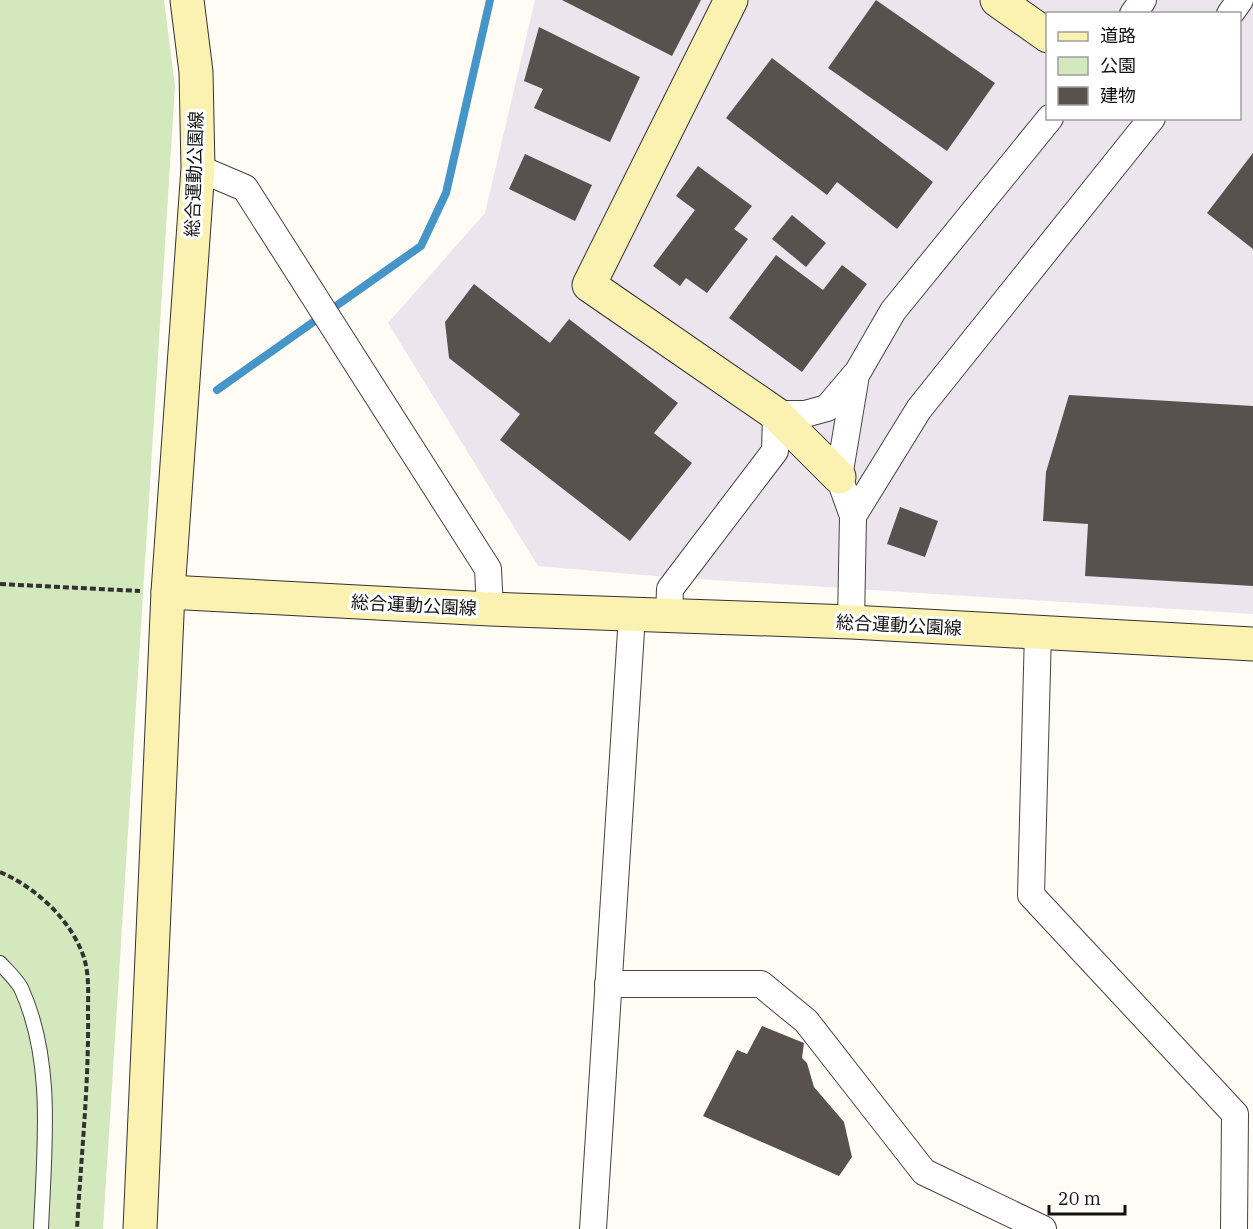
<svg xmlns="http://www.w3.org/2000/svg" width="1253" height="1229" viewBox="0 0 1253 1229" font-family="'IBM Plex Serif','Noto Sans JP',serif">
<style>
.industrial{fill:#ede5ee;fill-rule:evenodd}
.green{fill:#d4e8be}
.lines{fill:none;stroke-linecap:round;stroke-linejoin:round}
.stream{stroke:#4595c8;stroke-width:8}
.building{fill:#58514d}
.lane-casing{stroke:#434343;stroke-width:16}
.street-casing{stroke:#434343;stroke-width:28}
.secondary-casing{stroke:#323232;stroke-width:35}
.path{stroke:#323232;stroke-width:4;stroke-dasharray:6 3;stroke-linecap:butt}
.lane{stroke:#fff;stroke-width:14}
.street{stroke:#fff;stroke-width:26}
.secondary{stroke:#fbf2b2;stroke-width:33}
.labels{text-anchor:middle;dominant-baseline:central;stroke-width:6;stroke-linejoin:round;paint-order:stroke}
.street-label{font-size:18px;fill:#101010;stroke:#fff}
</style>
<rect width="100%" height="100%" fill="#fefcf4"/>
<path class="industrial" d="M535,0H1253V614L666,577L538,566L388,323L485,213ZM1048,14H1240V118H1048Z"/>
<polygon class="green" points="0,0 164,0 175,86 103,1229 0,1229"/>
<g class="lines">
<polyline class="stream" points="217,390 421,246 446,193 490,0"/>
</g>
<g class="building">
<polygon points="562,0 701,0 672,56"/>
<polygon points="876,0 995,83 947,151 828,68"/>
<polygon points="539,27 640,77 610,142 534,108 543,89 524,81"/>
<polygon points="772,58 933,182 897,229 837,182 827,195 726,118"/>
<polygon points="1253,153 1253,249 1207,213"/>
<polygon points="525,154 592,185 575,221 509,189"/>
<polygon points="698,166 752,206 734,229 748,239 707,293 686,278 680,286 653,266 695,210 676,196"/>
<polygon points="792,215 826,243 806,267 772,239"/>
<polygon points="776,255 823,290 842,265 867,284 802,372 729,318"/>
<polygon points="474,284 550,343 569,319 678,403 654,433 692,463 630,541 500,440 520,414 449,358 445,322"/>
<polygon points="1069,395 1253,406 1253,586 1085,576 1088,524 1043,521 1046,472"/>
<polygon points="900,507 938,521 925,557 887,544"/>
<polygon points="762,1026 804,1043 802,1058 807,1063 814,1087 844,1122 852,1157 839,1176 703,1116 737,1050 747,1054"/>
</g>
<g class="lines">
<g class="lane-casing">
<path id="lane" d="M0,963C7,971 16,979 21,988C55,1062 44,1150 41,1229"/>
</g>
<g class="street-casing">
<g id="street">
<polyline points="1133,14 1143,0"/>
<polyline points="1230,14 1240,0"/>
<polyline points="198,168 245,188 488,569 490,609"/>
<polyline points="853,516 919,409 1152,118"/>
<polyline points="669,616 670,589 775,451 776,414 805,414 827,408 855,375"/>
<polyline points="851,622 853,516 839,477 856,375 893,311 1050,118"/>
<polyline points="1038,632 1031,895 1235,1114 1234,1229"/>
<polyline points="608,984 761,984 806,1021 924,1172 1043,1229"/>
<polyline points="593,1229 632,615"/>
</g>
</g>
<g class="secondary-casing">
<g id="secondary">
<polyline points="731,0 589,285 776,414 839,477"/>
<polyline points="997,0 1048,36"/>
<polyline points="168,592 490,609 851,622 1253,644"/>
<polyline points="140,1229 168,592 198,168 196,72 187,0"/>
</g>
</g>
<g class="path">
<polyline points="0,584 140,591"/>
<path d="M0,872C33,886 67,916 81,950C90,970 88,992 88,1013C89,1085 81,1157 77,1229"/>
</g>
<use href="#lane" class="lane"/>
<use href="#street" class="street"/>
<use href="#secondary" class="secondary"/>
</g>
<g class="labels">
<g class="street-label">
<text transform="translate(194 174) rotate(-88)">総合運動公園線</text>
<text transform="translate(414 605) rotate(3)">総合運動公園線</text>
<text transform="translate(899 625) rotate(3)">総合運動公園線</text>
</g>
</g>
<rect x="1046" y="12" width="195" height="108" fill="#ffffff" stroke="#9f9f9f" stroke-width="1.5"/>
<rect x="1058" y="32" width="30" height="9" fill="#fbf2b2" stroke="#9f9f9f" stroke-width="1.5"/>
<text x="1100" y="42" font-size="18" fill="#101010">道路</text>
<rect x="1058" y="57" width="30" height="18" fill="#d4e8be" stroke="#9f9f9f" stroke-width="1.5"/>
<text x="1100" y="72" font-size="18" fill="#101010">公園</text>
<rect x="1058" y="87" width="30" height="18" fill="#58514d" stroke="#9f9f9f" stroke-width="1.5"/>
<text x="1100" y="102" font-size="18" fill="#101010">建物</text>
<path d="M1049 1205v9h76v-9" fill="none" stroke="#101010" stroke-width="3"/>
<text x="1058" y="1205" font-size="18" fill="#101010" stroke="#ffffff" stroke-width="4.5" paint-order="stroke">20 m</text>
</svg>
